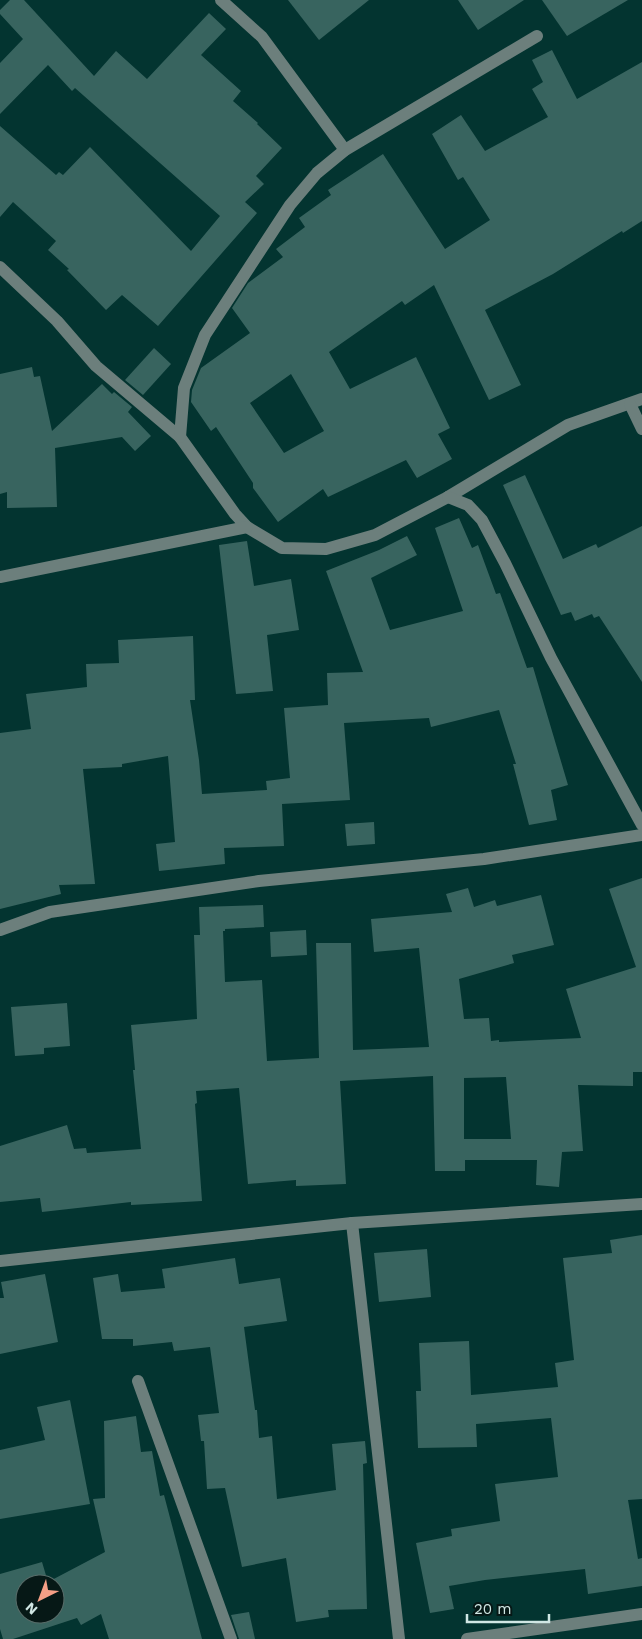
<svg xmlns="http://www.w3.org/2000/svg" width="642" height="1639" viewBox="0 0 642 1639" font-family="'Work Sans',sans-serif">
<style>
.building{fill:#38645f;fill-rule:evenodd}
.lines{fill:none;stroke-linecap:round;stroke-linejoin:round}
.minor{stroke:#6c7f7c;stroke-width:12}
</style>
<rect width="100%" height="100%" fill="#033430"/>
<g class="building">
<polygon points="10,0 24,0 94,76 116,51 147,79 209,13 226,29 201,55 241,91 233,101 258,123 257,124 282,148 256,176 264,184 245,202 257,213 158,326 122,295 106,310 67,270 69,269 48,250 56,241 13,202 0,217 0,126 56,175 59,172 63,175 90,147 191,251 220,216 75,88 72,91 48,65 0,114 0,63 23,39 0,14 0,10"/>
<polygon points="288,0 369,0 319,40"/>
<polygon points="458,0 524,0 478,30"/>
<polygon points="542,0 628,0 567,36"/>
<path d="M552,50L577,99L642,62V221L623,233L622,231L553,274L485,310L521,385L489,400L434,285L405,305L402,301L329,352L350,389L416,357L450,428L438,434L452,459L417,478L406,460L328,497L323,489L278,522L253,488V483L216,427L211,431L191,402L192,390L201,368L250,333L232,308L248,283L283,257L276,249L305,227L299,218L331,195L328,190L383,154L445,249L490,220L463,177L458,180L432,134L461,115L485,151L548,117L532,89L543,82L532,60ZM291,374L324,431L284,453L250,403Z"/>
<polygon points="154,348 171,364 143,395 125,380"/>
<polygon points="32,367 34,377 40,376 52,431 102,384 112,394 114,392 132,407 128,412 151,436 135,451 122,437 55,448 57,507 7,508 7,492 0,494 0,374"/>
<polygon points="525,475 563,559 596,544 598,548 642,526 642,682 599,616 594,618 592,614 575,621 571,612 561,615 503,485"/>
<polygon points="459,518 472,548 478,545 496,594 500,593 527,668 533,667 568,785 551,790 557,820 529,825 513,764 516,764 499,710 431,727 429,718 344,723 350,800 282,804 284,846 224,848 225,864 159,871 156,844 175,842 168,756 122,764 122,767 83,769 95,884 59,885 61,894 0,909 0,733 31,729 26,694 87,687 86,664 119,663 118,640 193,636 195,700 190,700 199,760 202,794 267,790 266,781 290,778 284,708 328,705 327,673 363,672 326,571 379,550 407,536 417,555 371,578 390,630 463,611 435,528"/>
<polygon points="247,541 254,586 291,579 299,630 267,635 273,691 236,694 219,545"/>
<polygon points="374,822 375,844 347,846 345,824"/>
<path d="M642,878V1072H633V1086L578,1085L583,1151L562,1152L559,1187L536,1185L537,1160H465V1171H435L433,1076L340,1081L346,1184L296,1186V1180L248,1184L239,1088L196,1091L197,1103L195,1104L202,1201L131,1205V1202L42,1212L40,1198L0,1202V1146L67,1125L74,1149L86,1148L87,1153L141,1149L133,1070H135L131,1025L197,1019L194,935H200L199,907L263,905L264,927L225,929V931H223L225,982L262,980L267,1061L319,1058L316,943H351L353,1050L429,1047L419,948L374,952L371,919L452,912L446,894L468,888L474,907L495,900L497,906L541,895L554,945L512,955L514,963L459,979L464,1019L489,1018L491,1041L499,1040V1042L581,1038L566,989L636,967L609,889ZM506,1077L511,1139H464V1078Z"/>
<polygon points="306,930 307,955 271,957 270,932"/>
<polygon points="67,1003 70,1046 44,1048 44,1054 15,1056 11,1007"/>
<polygon points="642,1235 642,1499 628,1500 638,1559 642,1558 642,1586 588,1594 585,1569 485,1580 449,1586 454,1609 430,1613 416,1543 452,1536 451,1529 500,1521 495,1484 558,1477 551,1418 476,1424 477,1447 418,1448 416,1391 421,1391 419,1343 469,1341 471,1395 558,1387 555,1363 574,1360 563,1258 612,1253 610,1240"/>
<polygon points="427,1249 431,1297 379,1302 374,1253"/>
<polygon points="235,1258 239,1284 280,1278 287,1321 244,1327 255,1410 257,1410 259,1438 272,1436 277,1499 336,1490 332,1444 365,1441 367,1463 363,1464 367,1609 328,1610 329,1617 296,1622 286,1558 242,1567 225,1488 207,1489 204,1441 201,1441 198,1415 219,1413 210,1347 174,1351 172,1342 133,1346 133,1339 102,1339 93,1278 118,1274 121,1292 165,1288 162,1269"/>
<polygon points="45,1274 58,1342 0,1354 0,1298 4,1298 1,1282"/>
<polygon points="70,1400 90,1504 0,1519 0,1450 45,1440 37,1407"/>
<path d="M136,1416L141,1452L152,1451L160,1496L164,1495L202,1639H109L101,1614L81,1625L77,1618L13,1639H3L0,1629V1574L42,1562L48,1582L105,1552L93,1499L105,1498L104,1421ZM25,1584H55V1614H25Z"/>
<polygon points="249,1612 255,1639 239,1639 231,1615"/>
</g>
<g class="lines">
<g class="minor">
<polyline points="221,0 262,37 345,150"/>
<polyline points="0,267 57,321 96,366 180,437 235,514 247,527 282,548 326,549 375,535 448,497 568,425 642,399"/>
<polyline points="630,404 642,429"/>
<polyline points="180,437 184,388 205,335 290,205 317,173 345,150 537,36"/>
<polyline points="448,497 468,505 482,520 505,563 551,658 642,825"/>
<polyline points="0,577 247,527"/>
<polyline points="0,930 50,912 259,881 484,859 642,835"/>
<polyline points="352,1223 399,1639"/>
<polyline points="0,1261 352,1223 642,1204"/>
<polyline points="138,1381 231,1639"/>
<polyline points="467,1639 642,1614"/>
</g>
</g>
<g transform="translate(40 1599) rotate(222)"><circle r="24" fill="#061816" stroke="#576b68"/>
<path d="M0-4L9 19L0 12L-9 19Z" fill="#f49f86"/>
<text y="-8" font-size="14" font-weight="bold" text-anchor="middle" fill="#d0e7e4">N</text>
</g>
<path d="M467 1614v8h82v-8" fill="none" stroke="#d0e7e4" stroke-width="2.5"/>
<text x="474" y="1614" font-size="15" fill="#d0e7e4" stroke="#061816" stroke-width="4" paint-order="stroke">20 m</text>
</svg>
